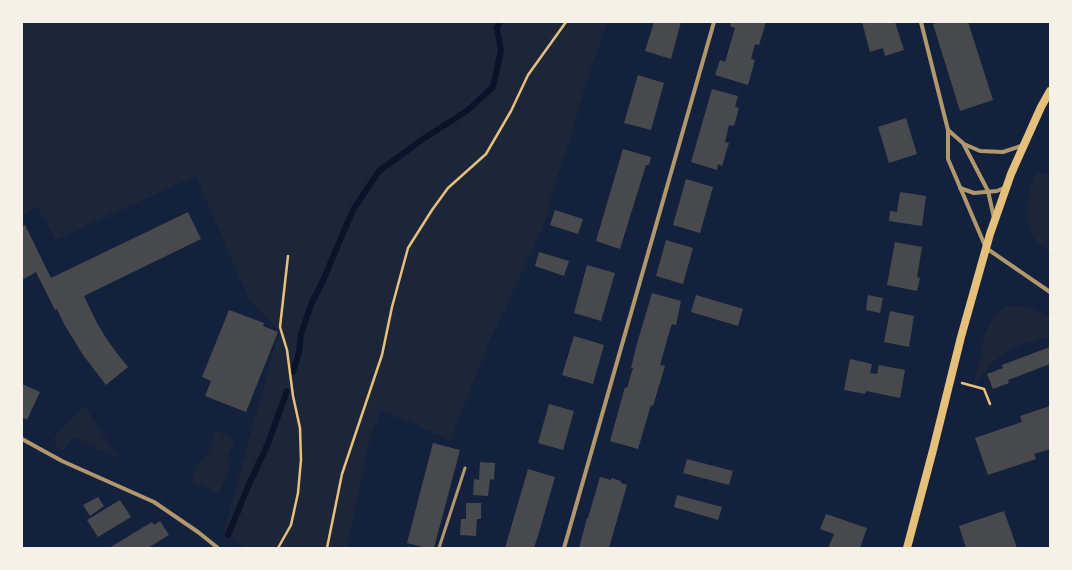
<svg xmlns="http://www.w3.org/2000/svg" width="1072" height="570" viewBox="0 0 1072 570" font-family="'Space Grotesk',sans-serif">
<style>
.green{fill:#1d2539}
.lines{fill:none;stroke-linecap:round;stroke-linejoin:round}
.stream{stroke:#0b132b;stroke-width:6}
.building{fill:#48494c}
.path{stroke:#e5c07b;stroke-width:2.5}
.service{stroke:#b1986c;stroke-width:3}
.minor{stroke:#b1986c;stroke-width:4}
.secondary{stroke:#e5c07b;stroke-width:8}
</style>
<rect width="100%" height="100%" fill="#14213d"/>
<g class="green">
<polygon points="22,22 608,22 592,67 551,199 545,223 493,334 450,440 381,410 369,442 347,548 244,548 224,532 279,331 249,300 196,176 56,240 37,206 22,216"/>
<path d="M1035,172L1050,174V253C1046,249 1040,245 1036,241C1021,222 1029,193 1035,172Z"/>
<polygon points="1018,306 1034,310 1050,317 1050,338 1042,338 1011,348 991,364 971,391 981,356 984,335 995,315 1005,307"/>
<polygon points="81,408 87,409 119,459 73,437 64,450 57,447 53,439"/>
<polygon points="217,431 235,439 227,460 230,469 219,494 191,482 200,459 204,460"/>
</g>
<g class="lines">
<g class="stream">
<polyline points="293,372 299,352 301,334 312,302 321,285 353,210 379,171 423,139 468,110 493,87 501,50 497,28 500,22"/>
<polyline points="228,535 250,482 267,446 287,391"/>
</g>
</g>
<g class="building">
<polygon points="654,22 681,22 671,59 645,51"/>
<polygon points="731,22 766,22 759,45 755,44 751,59 755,60 748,85 715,75 720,60 725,62 735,28 730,26"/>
<polygon points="862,22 895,22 904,50 885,56 883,48 870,52"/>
<polygon points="940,22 968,22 993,100 960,111 933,24"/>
<polygon points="638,75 664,83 651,130 624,123"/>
<polygon points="712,89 738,96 735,107 739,108 734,126 729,125 725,142 729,143 722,166 718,164 717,170 691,162"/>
<polygon points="906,118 917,154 889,163 878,127"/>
<polygon points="623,149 651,157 649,165 646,165 620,249 596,241"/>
<polygon points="686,179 713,187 700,233 673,225"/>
<polygon points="900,192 926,196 922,226 889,221 890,211 897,212"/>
<polygon points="555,210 583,219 578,234 550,225"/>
<polygon points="188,212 201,239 84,296 97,323 106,338 116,352 128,367 106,385 83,355 64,324 57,309 55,310 36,272 22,280 22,226 25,225 51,278"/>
<polygon points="666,240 693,248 683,284 656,276"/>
<polygon points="895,242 922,247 917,277 920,278 917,291 887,285"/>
<polygon points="539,252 569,261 564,276 535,266"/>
<polygon points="587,265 615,273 601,321 574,313"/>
<polygon points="652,293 681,301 676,325 672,324 669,333 660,365 665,366 653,406 651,405 638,449 610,441 625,387 627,388 633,368 631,368 636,347"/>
<polygon points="696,295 743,309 738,326 691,312"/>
<polygon points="868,295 883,298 880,313 866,310"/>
<polygon points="229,310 264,323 263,326 278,332 246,412 205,396 211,381 202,377"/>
<polygon points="890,311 914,316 909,347 884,342"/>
<polygon points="574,336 604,345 593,384 562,375"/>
<polygon points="1050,347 1050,364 1008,380 1009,383 993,389 987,374 1003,368 1002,365"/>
<polygon points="850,359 872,364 870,373 877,374 879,365 905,370 900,398 866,391 865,394 844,390"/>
<polygon points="22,384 40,392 27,420 22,417"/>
<polygon points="549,404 574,411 563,450 538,443"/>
<polygon points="1050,406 1050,449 1034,454 1036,459 988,475 975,438 1022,422 1020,416"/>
<polygon points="433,443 460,450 434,548 427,548 407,543"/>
<polygon points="687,459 733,471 729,485 683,473"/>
<polygon points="480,462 495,463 494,480 490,479 488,496 473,495 474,479 479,480"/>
<polygon points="528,469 555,477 540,529 534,548 505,548"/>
<polygon points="600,477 611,480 611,478 621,481 621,483 627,485 609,548 579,548 587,518 588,518"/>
<polygon points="677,495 722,507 718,520 674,507"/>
<polygon points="98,497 104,506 90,516 83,505"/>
<polygon points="120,500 131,517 98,537 87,520"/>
<polygon points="466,503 481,503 481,519 477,519 476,536 460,535 461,519 466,519"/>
<polygon points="1004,511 1017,548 966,548 959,526"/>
<polygon points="826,514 867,528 860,548 828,548 834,534 820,529"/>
<polygon points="160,521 169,535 148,548 109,548 152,522 154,525"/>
</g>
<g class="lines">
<g class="path">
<polyline points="962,383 984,389 990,404"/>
<polyline points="278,548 291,525 298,493 301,460 300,428 293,396 287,350 280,327 288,256"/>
<polyline points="327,548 342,474 382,355 392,307 408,248 432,210 448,188 486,154 511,111 528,75 566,22"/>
</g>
<polyline class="service" points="439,548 465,468"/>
<g class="minor">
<polyline points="921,22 948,130 948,159 986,248 1050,292"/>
<polyline points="948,130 964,144 980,151 1003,152 1024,145"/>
<polyline points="964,145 988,191 994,218"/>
<polyline points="960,188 974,193 997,191 1006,187"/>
<polyline points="22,439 62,461 154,502 198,532 218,548"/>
<polyline points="564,548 714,22"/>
</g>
<polyline class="secondary" points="907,548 933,450 961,337 990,234 1011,174 1041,107 1050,91"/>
</g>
<rect width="1072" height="570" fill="none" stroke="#f6f1e7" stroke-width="46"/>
</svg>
